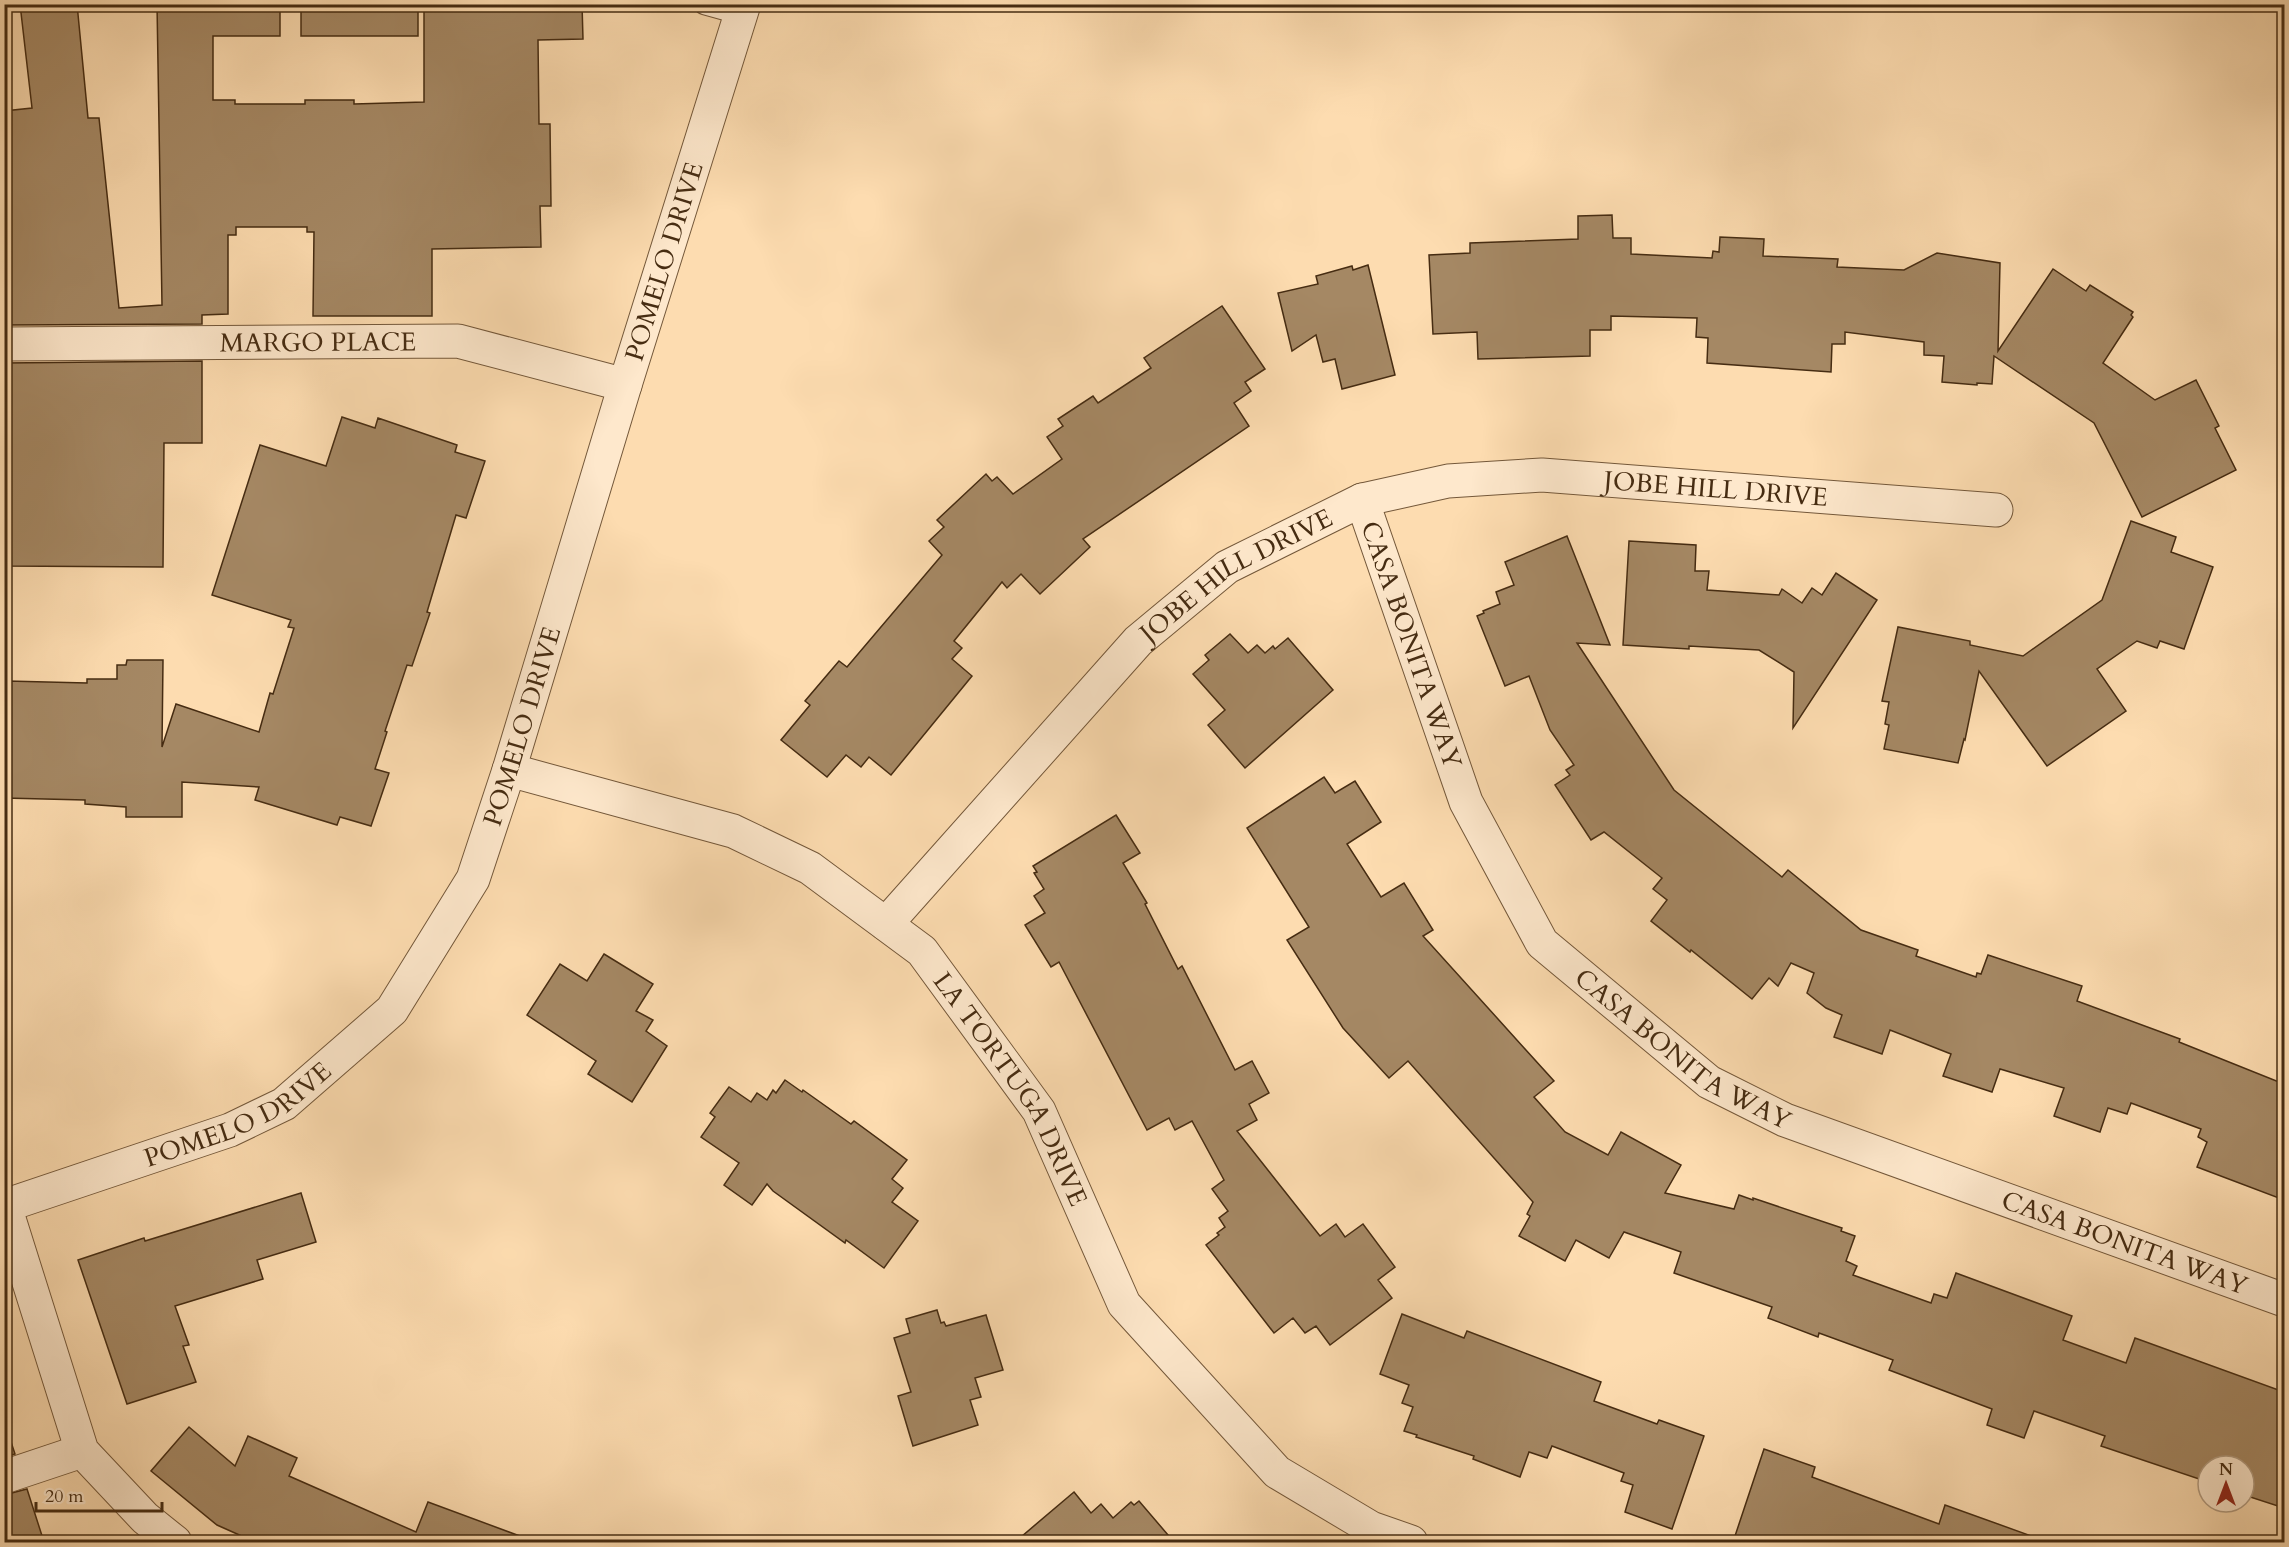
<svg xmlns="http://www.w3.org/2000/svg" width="2289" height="1547" viewBox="0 0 2289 1547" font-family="Cardo,serif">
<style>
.building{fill:#a58864;stroke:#462c12;stroke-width:1.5}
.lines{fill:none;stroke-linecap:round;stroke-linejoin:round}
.service-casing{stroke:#74583a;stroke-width:23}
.minor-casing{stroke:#74583a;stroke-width:35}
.tertiary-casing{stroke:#74583a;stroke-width:35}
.service{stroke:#fee8cc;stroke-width:21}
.minor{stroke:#fee8cc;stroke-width:33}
.tertiary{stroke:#fee8cc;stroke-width:33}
.labels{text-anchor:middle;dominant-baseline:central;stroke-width:6;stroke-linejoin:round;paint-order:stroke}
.street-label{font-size:26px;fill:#462c12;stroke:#fee8cc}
</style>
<rect width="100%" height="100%" fill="#fddcb0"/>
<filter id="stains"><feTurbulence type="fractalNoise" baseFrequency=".00333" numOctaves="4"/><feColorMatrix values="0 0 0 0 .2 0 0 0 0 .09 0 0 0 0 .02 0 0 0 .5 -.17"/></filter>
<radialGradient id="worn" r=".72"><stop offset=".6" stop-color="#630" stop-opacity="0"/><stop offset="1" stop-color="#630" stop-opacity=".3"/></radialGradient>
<g class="building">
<polygon points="20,4 77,4 88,118 99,118 119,308 162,305 157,4 280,4 280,36 213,36 213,100 235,100 235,104 305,104 305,100 354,100 354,104 424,102 424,8 582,4 583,39 538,40 539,124 550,124 551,206 540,206 541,247 432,249 432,316 313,316 314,232 307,232 307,227 236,227 236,235 228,235 228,314 202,315 202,324 4,325 4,111 32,108"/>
<rect x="301" y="4" width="117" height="32"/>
<polygon points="1612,215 1613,238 1631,238 1631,254 1712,258 1713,251 1719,252 1720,237 1764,239 1763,256 1838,259 1837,267 1904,270 1937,253 2000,263 1998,351 2053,269 2086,291 2090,285 2133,312 2131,315 2133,317 2103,363 2155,400 2196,380 2219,426 2215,428 2236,470 2142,517 2094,423 1994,356 1992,384 1977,383 1977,385 1942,382 1944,356 1924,355 1924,342 1845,332 1845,344 1832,344 1831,372 1707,363 1708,338 1696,337 1697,318 1611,316 1611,330 1590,330 1590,356 1478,359 1477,332 1433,334 1429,255 1470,253 1470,243 1578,239 1578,216"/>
<polygon points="1368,265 1395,375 1342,389 1335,359 1323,362 1316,335 1292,351 1278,293 1318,284 1316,276 1352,266 1353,270"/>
<polygon points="1222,306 1265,369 1245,382 1251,391 1234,403 1249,426 1083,539 1090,547 1040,594 1021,574 1007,588 1002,582 954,641 962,648 952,659 972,676 891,775 869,757 861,767 846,755 827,777 781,740 810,705 805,701 839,661 847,667 942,555 929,541 944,527 937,520 986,474 992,481 997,477 1013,494 1062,459 1047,437 1063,426 1058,419 1093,396 1098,403 1151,368 1144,358"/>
<polygon points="202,361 202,443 164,443 163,567 4,566 4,363"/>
<polygon points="342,417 375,428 378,418 457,445 455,452 485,461 466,518 456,515 427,612 430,613 412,666 407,665 385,731 387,732 375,769 389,773 371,826 340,817 337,825 255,800 259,787 182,782 182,817 126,817 126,807 85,804 85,800 4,798 4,683 7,681 87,683 87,679 117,679 117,665 126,665 127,660 163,660 162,747 176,704 259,732 270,693 273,694 294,628 288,627 291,620 212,595 260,445 326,466"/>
<polygon points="2131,521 2176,537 2171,552 2213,567 2184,649 2160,641 2157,648 2137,641 2097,669 2126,711 2047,766 1979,671 1965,740 1964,739 1958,763 1884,749 1889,725 1885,724 1889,702 1882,701 1898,627 1970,641 1970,645 2023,656 2102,600"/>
<polygon points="1567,536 1610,645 1577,643 1674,790 1782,877 1788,870 1861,930 1918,950 1916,956 1976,977 1977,973 1981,974 1988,955 2082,986 2077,1001 2180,1039 2179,1042 2284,1084 2284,1200 2197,1167 2207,1142 2198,1137 2201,1129 2131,1103 2127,1114 2108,1108 2100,1132 2054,1116 2064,1088 2000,1069 1992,1092 1943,1076 1951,1054 1890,1030 1882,1054 1834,1037 1842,1015 1826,1008 1807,993 1814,973 1791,963 1778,986 1769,978 1752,999 1691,950 1690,952 1651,921 1667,900 1653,889 1662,878 1604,832 1591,840 1555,785 1570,775 1566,770 1574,765 1550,730 1529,676 1505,686 1477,616 1484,613 1483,611 1500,604 1496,592 1514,585 1505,562"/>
<polygon points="1629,541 1696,545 1695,571 1709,571 1707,590 1779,595 1782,589 1802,603 1812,588 1822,595 1836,573 1877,600 1793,728 1794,672 1759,650 1689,646 1689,649 1623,645"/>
<polygon points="1230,634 1248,653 1257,645 1265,653 1273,646 1275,649 1288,638 1333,690 1245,768 1208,725 1225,710 1193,674 1209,660 1205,655"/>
<polygon points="1324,777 1335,793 1355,781 1381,822 1347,844 1381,897 1404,883 1433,930 1423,936 1554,1081 1534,1097 1565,1132 1608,1155 1621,1132 1681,1165 1665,1193 1734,1209 1739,1195 1753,1200 1753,1198 1842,1228 1841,1231 1855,1236 1846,1261 1857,1266 1853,1275 1931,1303 1934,1294 1947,1298 1956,1273 2072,1316 2063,1340 2126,1363 2135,1338 2284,1392 2284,1508 2244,1495 2244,1466 2208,1466 2208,1482 2101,1446 2105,1436 2034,1411 2024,1438 1987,1425 1992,1409 1889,1370 1893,1360 1819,1333 1818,1337 1768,1318 1772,1307 1674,1273 1681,1252 1624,1232 1609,1258 1576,1240 1565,1261 1519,1236 1530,1216 1527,1214 1533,1202 1408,1061 1389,1078 1343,1028 1287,940 1309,927 1247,828"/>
<polygon points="1116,815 1140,853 1123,863 1147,903 1145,904 1178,969 1182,966 1235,1070 1252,1061 1269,1093 1249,1104 1257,1120 1237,1131 1320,1236 1336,1224 1345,1237 1363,1224 1395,1267 1378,1280 1392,1298 1330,1345 1316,1326 1305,1333 1293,1318 1274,1333 1206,1245 1219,1235 1217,1233 1225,1227 1219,1218 1228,1211 1212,1189 1224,1180 1192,1121 1175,1130 1169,1118 1147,1130 1059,962 1051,967 1025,925 1045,913 1034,896 1044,889 1034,873 1037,872 1033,866"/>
<polygon points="604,954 653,984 636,1011 653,1020 646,1031 667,1046 632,1102 588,1074 596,1061 527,1015 560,964 587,981"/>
<polygon points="785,1080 802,1092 803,1090 851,1124 854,1121 907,1160 892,1179 903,1188 892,1202 918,1221 884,1268 846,1240 845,1243 773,1191 767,1184 752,1205 724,1185 739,1163 701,1137 715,1117 710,1113 729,1087 751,1102 757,1093 767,1100 773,1090 776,1093"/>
<polygon points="301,1193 316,1242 257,1260 263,1279 175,1306 189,1345 183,1346 196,1382 127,1404 78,1260 144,1238 145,1241"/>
<polygon points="937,1310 941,1323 944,1322 946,1326 986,1315 1003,1370 975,1378 981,1397 970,1400 978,1425 913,1446 898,1396 911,1392 894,1338 910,1333 906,1319"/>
<polygon points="1402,1314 1464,1338 1467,1331 1601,1382 1594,1401 1657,1424 1659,1420 1704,1436 1672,1529 1625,1512 1633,1485 1621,1481 1624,1473 1552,1446 1547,1458 1529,1452 1520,1477 1473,1459 1474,1456 1416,1437 1417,1435 1404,1431 1413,1407 1402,1403 1409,1385 1380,1374"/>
<polygon points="189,1427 235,1466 248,1436 297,1458 289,1476 416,1532 428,1502 528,1539 528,1542 255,1542 217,1525 151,1471"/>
<polygon points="11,1442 15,1454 4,1457 4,1443"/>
<polygon points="1764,1449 1815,1467 1812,1477 1939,1524 1945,1505 2037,1538 2036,1542 1733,1542"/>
<polygon points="27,1489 44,1542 4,1542 4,1495"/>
<polygon points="1074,1492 1091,1513 1101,1504 1113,1518 1131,1502 1134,1505 1139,1501 1174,1542 1015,1542"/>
</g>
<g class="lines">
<g class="service-casing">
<polyline id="service" points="705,4 741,14"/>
</g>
<g class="minor-casing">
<g id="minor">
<path id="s1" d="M4,344L458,341L625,385"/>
<path id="s2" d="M1362,500L1466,802L1542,943L1709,1082L1785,1120L2284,1300"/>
<path id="s3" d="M886,924L1138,641L1227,567L1362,500L1448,481L1542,475L1996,510"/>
<polyline points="4,1203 82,1451 145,1518 175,1542"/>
<polyline points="4,1477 82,1451"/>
</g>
</g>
<g class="tertiary-casing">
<g id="tertiary">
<path id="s4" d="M509,770L733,831L810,868L922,951L1039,1111L1124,1304L1277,1472L1371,1528L1411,1542"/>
<path id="s5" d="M4,1206L230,1130L284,1104L392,1010L473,879L509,770L625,385L744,4"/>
</g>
</g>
<use href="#service" class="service"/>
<use href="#minor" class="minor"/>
<use href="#tertiary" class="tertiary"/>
</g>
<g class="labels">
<g class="street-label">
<text stroke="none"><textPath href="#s5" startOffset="1242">POMELO DRIVE</textPath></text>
<text stroke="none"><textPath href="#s1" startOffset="314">MARGO PLACE</textPath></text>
<text stroke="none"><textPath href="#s3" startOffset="1002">JOBE HILL DRIVE</textPath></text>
<text stroke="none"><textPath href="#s3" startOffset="498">JOBE HILL DRIVE</textPath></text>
<text stroke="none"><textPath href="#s2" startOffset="153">CASA BONITA WAY</textPath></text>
<text stroke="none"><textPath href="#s5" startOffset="756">POMELO DRIVE</textPath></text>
<text stroke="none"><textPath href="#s2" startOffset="657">CASA BONITA WAY</textPath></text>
<text stroke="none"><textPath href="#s4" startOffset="622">LA TORTUGA DRIVE</textPath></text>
<text stroke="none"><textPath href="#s5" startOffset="252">POMELO DRIVE</textPath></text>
<text stroke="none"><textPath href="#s2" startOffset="1143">CASA BONITA WAY</textPath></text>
</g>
</g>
<rect width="2289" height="1547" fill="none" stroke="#fddcb0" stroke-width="24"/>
<rect x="6" y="6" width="2277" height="1535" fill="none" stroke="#462c12" stroke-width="3"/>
<rect x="12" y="12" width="2265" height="1523" fill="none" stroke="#462c12" stroke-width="1.5"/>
<g transform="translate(2226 1484)"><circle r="28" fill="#fee8cc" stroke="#b49d82" stroke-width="1.5"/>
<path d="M0-4.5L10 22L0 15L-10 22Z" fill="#8f2418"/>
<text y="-9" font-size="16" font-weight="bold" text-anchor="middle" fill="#462c12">N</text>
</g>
<path d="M36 1502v9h126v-9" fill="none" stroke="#462c12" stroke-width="3"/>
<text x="45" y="1502" font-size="18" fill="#462c12" stroke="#fee8cc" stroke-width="4.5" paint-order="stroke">20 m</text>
<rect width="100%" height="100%" filter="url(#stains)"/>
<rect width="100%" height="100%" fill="url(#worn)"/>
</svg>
